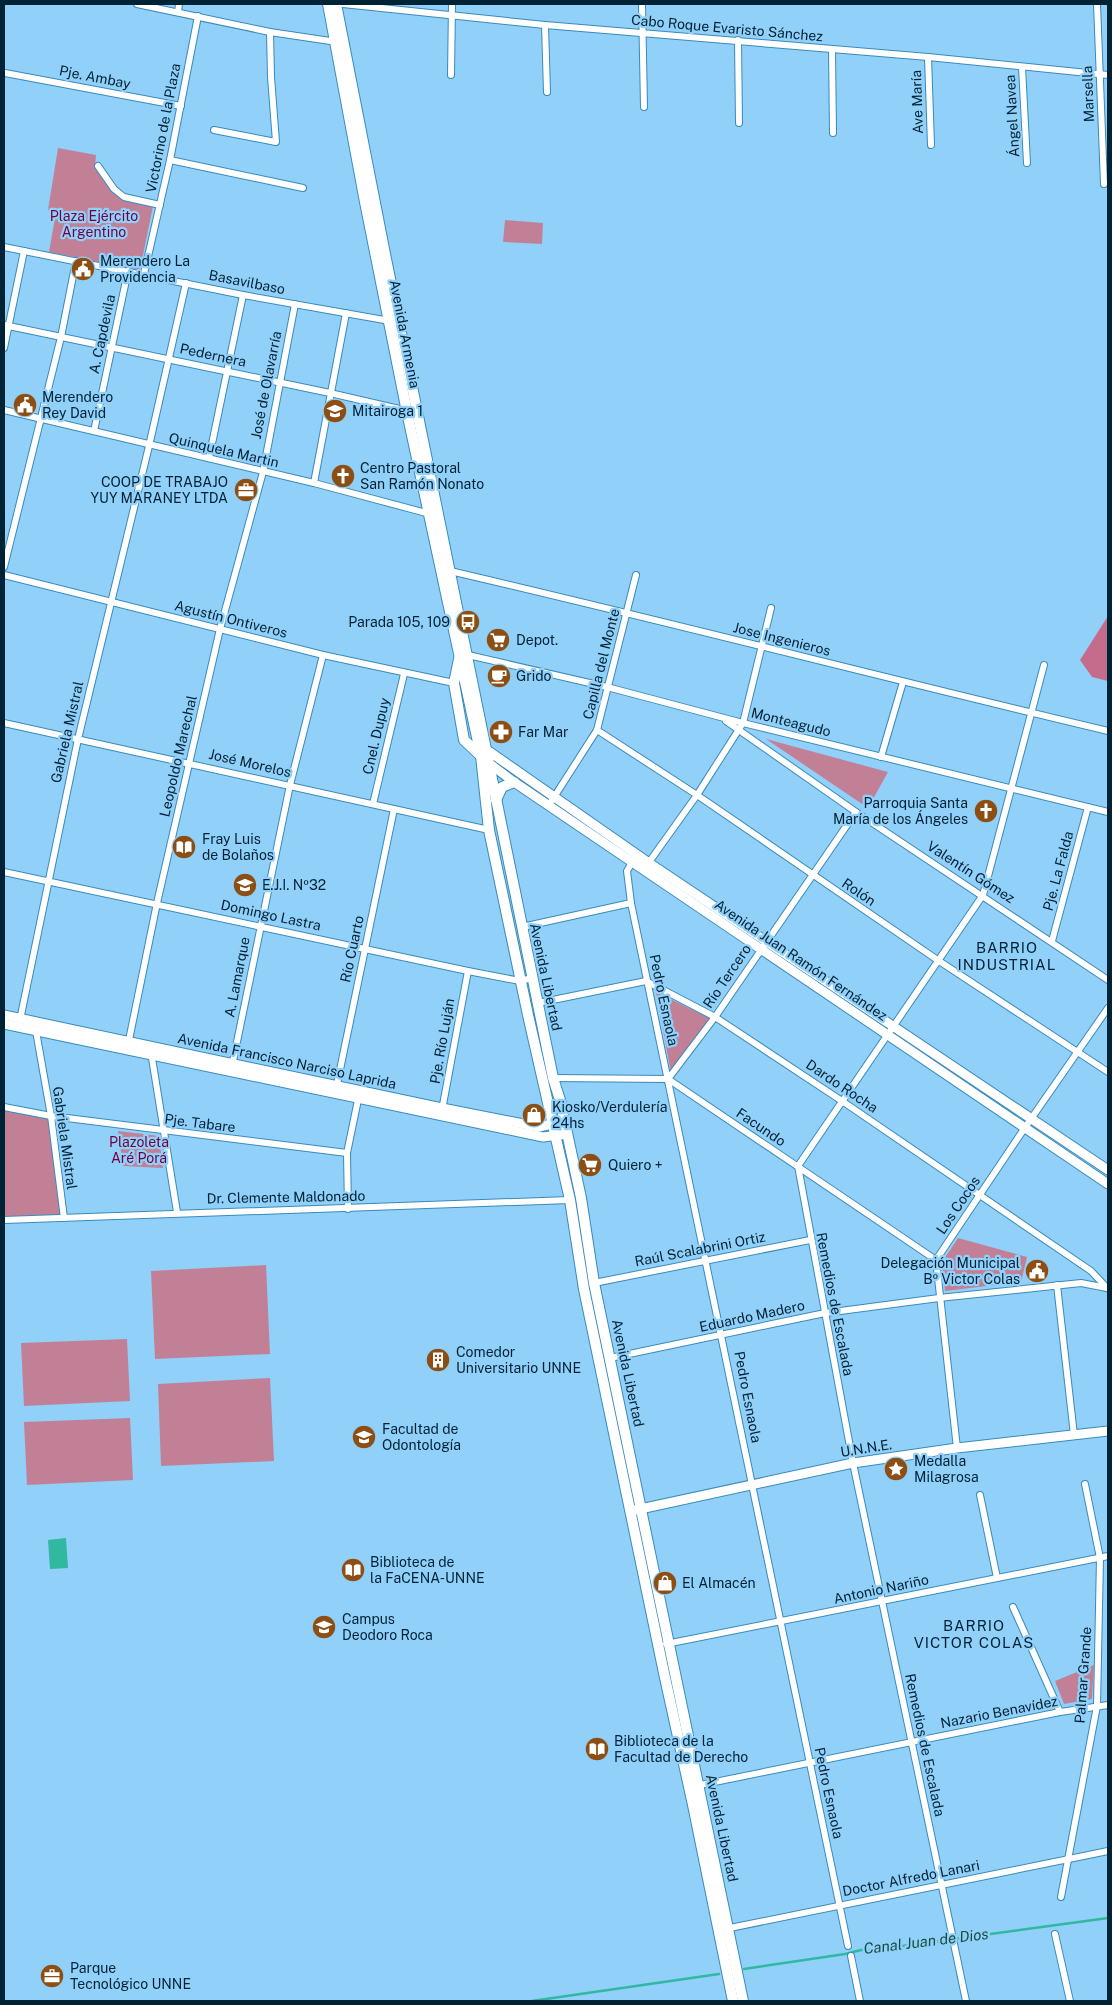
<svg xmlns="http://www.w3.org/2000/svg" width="1112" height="2005" viewBox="0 0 1112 2005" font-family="'Public Sans',sans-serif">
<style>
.green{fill:#c28097}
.forest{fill:#c56c8c}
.water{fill:#30b9a0}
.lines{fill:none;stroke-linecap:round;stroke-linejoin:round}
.stream{stroke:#30b9a0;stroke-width:2.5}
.street-casing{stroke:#388bbb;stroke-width:8}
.secondary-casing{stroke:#388bbb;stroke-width:11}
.primary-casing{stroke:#388bbb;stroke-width:12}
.street{stroke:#fff;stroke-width:6}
.secondary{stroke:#fff;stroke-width:9}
.primary{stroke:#fff;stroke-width:10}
.labels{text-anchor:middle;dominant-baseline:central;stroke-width:4.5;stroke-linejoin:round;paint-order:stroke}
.street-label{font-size:14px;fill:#002235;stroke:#91d0f9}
.park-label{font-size:14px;fill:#73003d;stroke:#91d0f9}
.poi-label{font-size:14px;fill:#002235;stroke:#91d0f9;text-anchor:start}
.neighbourhood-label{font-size:15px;letter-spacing:1px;fill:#002235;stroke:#91d0f9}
.water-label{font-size:15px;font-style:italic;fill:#174e43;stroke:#91d0f9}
</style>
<rect width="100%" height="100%" fill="#91d0f9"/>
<g class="green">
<polygon points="58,148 96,155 95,167 111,191 123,199 153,206 140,270 49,252 56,212 48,210"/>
<polygon points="505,220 543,223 542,244 503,242"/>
<polygon points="766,739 888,772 868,808"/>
<polygon points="656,992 711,1019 671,1073"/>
<polygon points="4,1107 51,1116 64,1218 4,1220"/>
<polygon points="118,1131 159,1136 163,1168 123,1166"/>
<polygon points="958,1238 1027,1257 1021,1282 945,1291 942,1262"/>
<polygon points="266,1265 270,1354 155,1359 151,1271"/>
<polygon points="127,1339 130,1401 24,1406 21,1343"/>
<polygon points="270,1378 274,1461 161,1466 158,1384"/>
<polygon points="130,1418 133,1480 27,1485 24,1422"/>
<polygon points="1094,1665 1092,1699 1064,1704 1055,1681"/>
</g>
<polygon class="forest" points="1108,616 1108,681 1092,677 1080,660"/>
<polygon class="water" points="66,1538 68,1568 50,1569 48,1540"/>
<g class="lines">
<g class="stream">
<polyline points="744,1969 845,1954 861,1950 873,1950 1108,1918"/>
<polyline points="532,2001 719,1974"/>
</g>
<g class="street-casing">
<g id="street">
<polyline points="137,4 270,32 337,42"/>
<polyline points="343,4 545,25 928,57 1108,75"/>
<polyline points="642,4 644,107"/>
<polyline points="1097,4 1104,184"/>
<polyline points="178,12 179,4"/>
<polyline points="545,25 547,92"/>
<polyline points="738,40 739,123"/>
<polyline points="832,50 833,133"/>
<polyline points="928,57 931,145"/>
<polyline points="1022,67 1027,163"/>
<polyline points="5,73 181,106"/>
<polyline points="451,75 452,4"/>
<polyline points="214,130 276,142 271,77 270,32"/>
<polyline points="170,160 303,188"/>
<polyline points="98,166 114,189 124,197 160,205"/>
<polyline points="4,247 243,295 390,321"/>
<polyline points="144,274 170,160 198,16"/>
<polyline points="4,325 330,393 408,411"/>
<polyline points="4,348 24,251"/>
<polyline points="4,410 314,483 430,514"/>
<polyline points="94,431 128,271"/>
<polyline points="209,458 243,295"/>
<polyline points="314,483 346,313"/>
<polyline points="4,567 61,337 76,261"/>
<path d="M450,571C670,622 888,679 1108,731"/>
<polyline points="4,575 323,655 454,683"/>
<polyline points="468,655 607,687 743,723 1108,812"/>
<polyline points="726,721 856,812 1108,980"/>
<polyline points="4,723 489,830"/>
<polyline points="597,730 697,795 939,961 1108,1072"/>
<polyline points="881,757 903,682"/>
<polyline points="373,804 404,674"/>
<polyline points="549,805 597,730 636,575"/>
<polyline points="634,859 627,871 631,903 848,1946"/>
<polyline points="647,865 697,795 743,723 771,608"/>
<polyline points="4,872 468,971 520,981 532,978"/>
<polyline points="522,927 631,903"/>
<polyline points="1052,941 1088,807"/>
<polyline points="538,1003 646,981 715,1017 842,1101 1091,1271 1107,1288"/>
<polyline points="20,1020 78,739 149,446 186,283"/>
<polyline points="36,1031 51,1116 64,1218"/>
<polyline points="128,1045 157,903 220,629 263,472 295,304"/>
<polyline points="151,1052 177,1212"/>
<polyline points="232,1066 290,785 323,655"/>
<polyline points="553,1078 668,1079 936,1260"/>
<polyline points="668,1079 715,1017 856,812"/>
<polyline points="336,1089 394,809"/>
<polyline points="4,1107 51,1116 347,1153"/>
<polyline points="442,1110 468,971"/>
<polyline points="348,1209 347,1153 359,1095"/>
<polyline points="4,1220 570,1200"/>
<polyline points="594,1283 810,1240"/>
<polyline points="1057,1285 1074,1435"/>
<polyline points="610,1358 825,1313 939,1298 1081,1283 1107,1288"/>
<polyline points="957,1448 936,1260 1024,1129 1108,1008"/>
<polyline points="980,1495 997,1578"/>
<polyline points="1013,1607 1060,1712"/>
<polyline points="666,1644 1108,1556"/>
<polyline points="695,1786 1060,1712 1108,1705"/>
<polyline points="1061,1897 1097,1706 1100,1558 1085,1484"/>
<polyline points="725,1929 1108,1851"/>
<polyline points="1055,1934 1070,2001"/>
<polyline points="851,1956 860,2001"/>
<polyline points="966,2001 853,1463 798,1166 983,895 1044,665"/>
</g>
</g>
<g class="secondary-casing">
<g id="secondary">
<polyline points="487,750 649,863 1108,1170"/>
<polyline points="486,761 514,782 1108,1184"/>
<polyline points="4,1015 442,1108 539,1127 564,1121"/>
<polyline points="4,1024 543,1137 567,1134"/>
<polyline points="631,1511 853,1463 957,1448 1108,1431"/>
</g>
</g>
<g class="primary-casing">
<g id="primary">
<polyline points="328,4 365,202 407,412 481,756 489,830 528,1015 570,1200 584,1289 664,1673 693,1805 733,2001"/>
<polyline points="336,4 386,259 553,1078 560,1100 581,1198 594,1283 743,2001"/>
<polyline points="459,659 454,683 464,740 481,756"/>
<polyline points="496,800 502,787 514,782"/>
</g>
</g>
<use href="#street" class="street"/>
<use href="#secondary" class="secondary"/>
<use href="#primary" class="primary"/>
</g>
<defs>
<g id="civic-disc" transform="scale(1.25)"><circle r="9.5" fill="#8c4e13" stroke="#91d0f9"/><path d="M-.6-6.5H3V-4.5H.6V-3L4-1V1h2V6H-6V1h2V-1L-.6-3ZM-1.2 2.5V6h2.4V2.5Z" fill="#fff"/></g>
<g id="school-disc" transform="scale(1.25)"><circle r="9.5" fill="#8c4e13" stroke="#91d0f9"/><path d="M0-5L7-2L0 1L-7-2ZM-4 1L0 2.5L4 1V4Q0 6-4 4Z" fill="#fff"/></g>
<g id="church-disc" transform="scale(1.25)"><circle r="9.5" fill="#8c4e13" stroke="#91d0f9"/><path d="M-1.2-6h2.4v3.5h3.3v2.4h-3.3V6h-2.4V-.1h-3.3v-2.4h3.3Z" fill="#fff"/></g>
<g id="office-disc" transform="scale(1.25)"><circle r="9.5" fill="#8c4e13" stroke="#91d0f9"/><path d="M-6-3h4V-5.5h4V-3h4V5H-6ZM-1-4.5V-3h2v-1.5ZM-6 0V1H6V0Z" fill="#fff"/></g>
<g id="bus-disc" transform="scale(1.25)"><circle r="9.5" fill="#8c4e13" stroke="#91d0f9"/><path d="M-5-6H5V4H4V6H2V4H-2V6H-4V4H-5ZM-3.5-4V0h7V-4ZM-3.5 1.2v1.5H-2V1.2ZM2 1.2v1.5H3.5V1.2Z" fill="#fff"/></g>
<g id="supermarket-disc" transform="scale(1.25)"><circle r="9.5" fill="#8c4e13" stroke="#91d0f9"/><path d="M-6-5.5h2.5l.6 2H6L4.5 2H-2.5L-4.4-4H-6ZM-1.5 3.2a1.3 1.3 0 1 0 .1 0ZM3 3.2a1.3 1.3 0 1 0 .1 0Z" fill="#fff"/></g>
<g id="cafe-disc" transform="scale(1.25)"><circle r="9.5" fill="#8c4e13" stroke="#91d0f9"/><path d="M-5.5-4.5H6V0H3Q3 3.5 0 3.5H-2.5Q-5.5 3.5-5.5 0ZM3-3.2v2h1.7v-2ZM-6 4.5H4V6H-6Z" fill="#fff"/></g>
<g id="pharmacy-disc" transform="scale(1.25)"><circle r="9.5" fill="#8c4e13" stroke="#91d0f9"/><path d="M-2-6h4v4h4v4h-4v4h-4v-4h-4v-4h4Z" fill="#fff"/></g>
<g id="library-disc" transform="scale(1.25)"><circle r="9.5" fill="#8c4e13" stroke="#91d0f9"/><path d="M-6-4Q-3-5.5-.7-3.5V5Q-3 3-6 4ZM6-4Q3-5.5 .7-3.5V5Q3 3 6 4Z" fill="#fff"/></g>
<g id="shop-disc" transform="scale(1.25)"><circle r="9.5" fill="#8c4e13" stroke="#91d0f9"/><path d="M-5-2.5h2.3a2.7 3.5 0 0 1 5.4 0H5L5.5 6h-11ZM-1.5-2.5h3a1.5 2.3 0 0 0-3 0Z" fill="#fff"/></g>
<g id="building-disc" transform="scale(1.25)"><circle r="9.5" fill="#8c4e13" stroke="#91d0f9"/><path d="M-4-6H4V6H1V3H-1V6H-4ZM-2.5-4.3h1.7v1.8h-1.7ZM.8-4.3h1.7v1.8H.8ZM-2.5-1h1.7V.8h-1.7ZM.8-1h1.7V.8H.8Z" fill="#fff"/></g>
<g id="university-disc" transform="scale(1.25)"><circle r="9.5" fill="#8c4e13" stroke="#91d0f9"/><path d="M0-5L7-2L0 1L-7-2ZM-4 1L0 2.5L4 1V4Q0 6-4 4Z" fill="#fff"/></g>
<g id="sight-disc" transform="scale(1.25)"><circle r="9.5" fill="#8c4e13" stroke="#91d0f9"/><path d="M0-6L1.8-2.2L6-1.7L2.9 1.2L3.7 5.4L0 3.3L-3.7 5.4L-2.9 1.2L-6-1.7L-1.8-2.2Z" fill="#fff"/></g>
</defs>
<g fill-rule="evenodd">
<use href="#civic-disc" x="83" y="269"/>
<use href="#civic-disc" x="25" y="405"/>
<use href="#school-disc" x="335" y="411"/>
<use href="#church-disc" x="343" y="476"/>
<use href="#office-disc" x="246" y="490"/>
<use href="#bus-disc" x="468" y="622"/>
<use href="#supermarket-disc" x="498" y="640"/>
<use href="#cafe-disc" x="499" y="676"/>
<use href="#pharmacy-disc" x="501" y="732"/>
<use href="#church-disc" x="986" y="811"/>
<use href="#library-disc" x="184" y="847"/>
<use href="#school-disc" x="245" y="885"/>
<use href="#shop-disc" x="534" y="1115"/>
<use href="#supermarket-disc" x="590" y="1165"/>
<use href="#civic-disc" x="1037" y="1271"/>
<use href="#building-disc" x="438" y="1360"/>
<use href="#university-disc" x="364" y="1437"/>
<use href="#sight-disc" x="896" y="1469"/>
<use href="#library-disc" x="353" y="1570"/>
<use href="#shop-disc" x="665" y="1583"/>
<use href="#university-disc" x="324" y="1627"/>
<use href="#library-disc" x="597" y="1749"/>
<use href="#office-disc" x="52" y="1976"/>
</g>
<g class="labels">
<g class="street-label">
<text transform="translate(727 28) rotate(5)">Cabo Roque Evaristo Sánchez</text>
<text transform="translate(95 77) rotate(11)">Pje. Ambay</text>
<text transform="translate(1088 94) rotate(-92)">Marsella</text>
<text transform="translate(917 102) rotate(-92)">Ave María</text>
<text transform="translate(1012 116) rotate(-93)">Ángel Navea</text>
<text transform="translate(163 128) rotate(-79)">Victorino de la Plaza</text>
<text transform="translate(247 282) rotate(11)">Basavilbaso</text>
<text transform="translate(102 334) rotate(-78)">A. Capdevila</text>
<text transform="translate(405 334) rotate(79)">Avenida Armenia</text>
<text transform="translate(213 355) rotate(12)">Pedernera</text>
<text transform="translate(266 385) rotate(-79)">José de Olavarría</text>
<text transform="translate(224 450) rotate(13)">Quinquela Martin</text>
<text transform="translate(231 619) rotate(14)">Agustín Ontiveros</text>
<text transform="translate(782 639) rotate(14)">Jose Ingenieros</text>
<text transform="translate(601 664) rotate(-76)">Capilla del Monte</text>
<text transform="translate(791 722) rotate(14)">Monteagudo</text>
<text transform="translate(67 732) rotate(-77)">Gabriela Mistral</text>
<text transform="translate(376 736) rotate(-77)">Cnel. Dupuy</text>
<text transform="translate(178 756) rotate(-77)">Leopoldo Marechal</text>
<text transform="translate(250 763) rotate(13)">José Morelos</text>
<text transform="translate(1058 871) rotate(-75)">Pje. La Falda</text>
<text transform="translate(971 872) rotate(33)">Valentín Gómez</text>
<text transform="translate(859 892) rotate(34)">Rolón</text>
<text transform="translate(271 915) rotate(12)">Domingo Lastra</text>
<text transform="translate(352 949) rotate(-78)">Río Cuarto</text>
<text transform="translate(801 960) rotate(34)">Avenida Juan Ramón Fernández</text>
<text transform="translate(727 976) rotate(-56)">Río Tercero</text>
<text transform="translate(237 977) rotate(-79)">A. Lamarque</text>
<text transform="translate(546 977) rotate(78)">Avenida Libertad</text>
<text transform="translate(664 1000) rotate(78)">Pedro Esnaola</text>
<text transform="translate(442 1041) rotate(-80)">Pje. Río Luján</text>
<text transform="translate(287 1061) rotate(12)">Avenida Francisco Narciso Laprida</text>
<text transform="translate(842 1086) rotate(34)">Dardo Rocha</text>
<text transform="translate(200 1123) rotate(7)">Pje. Tabare</text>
<text transform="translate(761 1127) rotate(34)">Facundo</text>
<text transform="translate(65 1138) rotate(82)">Gabriela Mistral</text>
<text transform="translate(286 1197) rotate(-1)">Dr. Clemente Maldonado</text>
<text transform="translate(958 1205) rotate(-56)">Los Cocos</text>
<text transform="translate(700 1249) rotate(-11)">Raúl Scalabrini Ortiz</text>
<text transform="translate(835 1304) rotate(79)">Remedios de Escalada</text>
<text transform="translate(752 1316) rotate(-12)">Eduardo Madero</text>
<text transform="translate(628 1373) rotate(78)">Avenida Libertad</text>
<text transform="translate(748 1397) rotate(79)">Pedro Esnaola</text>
<text transform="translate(866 1448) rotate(-9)">U.N.N.E.</text>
<text transform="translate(881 1589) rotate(-12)">Antonio Nariño</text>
<text transform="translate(1083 1675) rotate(-86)">Palmar Grande</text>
<text transform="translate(999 1712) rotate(-11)">Nazario Benavídez</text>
<text transform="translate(925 1745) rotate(78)">Remedios de Escalada</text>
<text transform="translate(829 1793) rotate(78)">Pedro Esnaola</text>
<text transform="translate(722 1828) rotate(78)">Avenida Libertad</text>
<text transform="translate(911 1878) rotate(-11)">Doctor Alfredo Lanari</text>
</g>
<g class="park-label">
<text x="94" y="216">Plaza Ejército<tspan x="94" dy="16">Argentino</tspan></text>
<text x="139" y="1142">Plazoleta<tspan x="139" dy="16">Aré Porá</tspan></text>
</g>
<g class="poi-label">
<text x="100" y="261">Merendero La<tspan x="100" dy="16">Providencia</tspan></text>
<text x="42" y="397">Merendero<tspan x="42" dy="16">Rey David</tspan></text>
<text x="352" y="411">Mitairoga 1</text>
<text x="360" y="468">Centro Pastoral<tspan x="360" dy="16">San Ramón Nonato</tspan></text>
<text x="228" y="482" text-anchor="end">COOP DE TRABAJO<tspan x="228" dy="16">YUY MARANEY LTDA</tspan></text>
<text x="450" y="622" text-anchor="end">Parada 105, 109</text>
<text x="516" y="640">Depot.</text>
<text x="516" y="676">Grido</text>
<text x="518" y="732">Far Mar</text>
<text x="968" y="803" text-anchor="end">Parroquia Santa<tspan x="968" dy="16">María de los Ángeles</tspan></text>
<text x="202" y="839">Fray Luis<tspan x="202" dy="16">de Bolaños</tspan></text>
<text x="262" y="885">E.J.I. Nº32</text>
<text x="552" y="1107">Kiosko/Verdulería<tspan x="552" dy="16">24hs</tspan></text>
<text x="608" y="1165">Quiero +</text>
<text x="1020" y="1263" text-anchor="end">Delegación Municipal<tspan x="1020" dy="16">Bº Victor Colas</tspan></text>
<text x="456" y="1352">Comedor<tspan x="456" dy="16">Universitario UNNE</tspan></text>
<text x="382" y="1429">Facultad de<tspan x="382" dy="16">Odontología</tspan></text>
<text x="914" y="1461">Medalla<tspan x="914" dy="16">Milagrosa</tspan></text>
<text x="370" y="1562">Biblioteca de<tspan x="370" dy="16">la FaCENA-UNNE</tspan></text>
<text x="682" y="1583">El Almacén</text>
<text x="342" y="1619">Campus<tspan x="342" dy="16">Deodoro Roca</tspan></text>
<text x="614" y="1741">Biblioteca de la<tspan x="614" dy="16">Facultad de Derecho</tspan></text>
<text x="70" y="1968">Parque<tspan x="70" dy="16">Tecnológico UNNE</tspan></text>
</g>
<g class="neighbourhood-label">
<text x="1007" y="947">BARRIO<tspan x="1007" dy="17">INDUSTRIAL</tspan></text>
<text x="974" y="1625">BARRIO<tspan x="974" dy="17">VICTOR COLAS</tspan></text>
</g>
<g class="water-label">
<text transform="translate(926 1941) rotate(-7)">Canal Juan de Dios</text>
</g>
</g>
<rect width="1112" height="2005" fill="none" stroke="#002235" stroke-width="10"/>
</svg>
